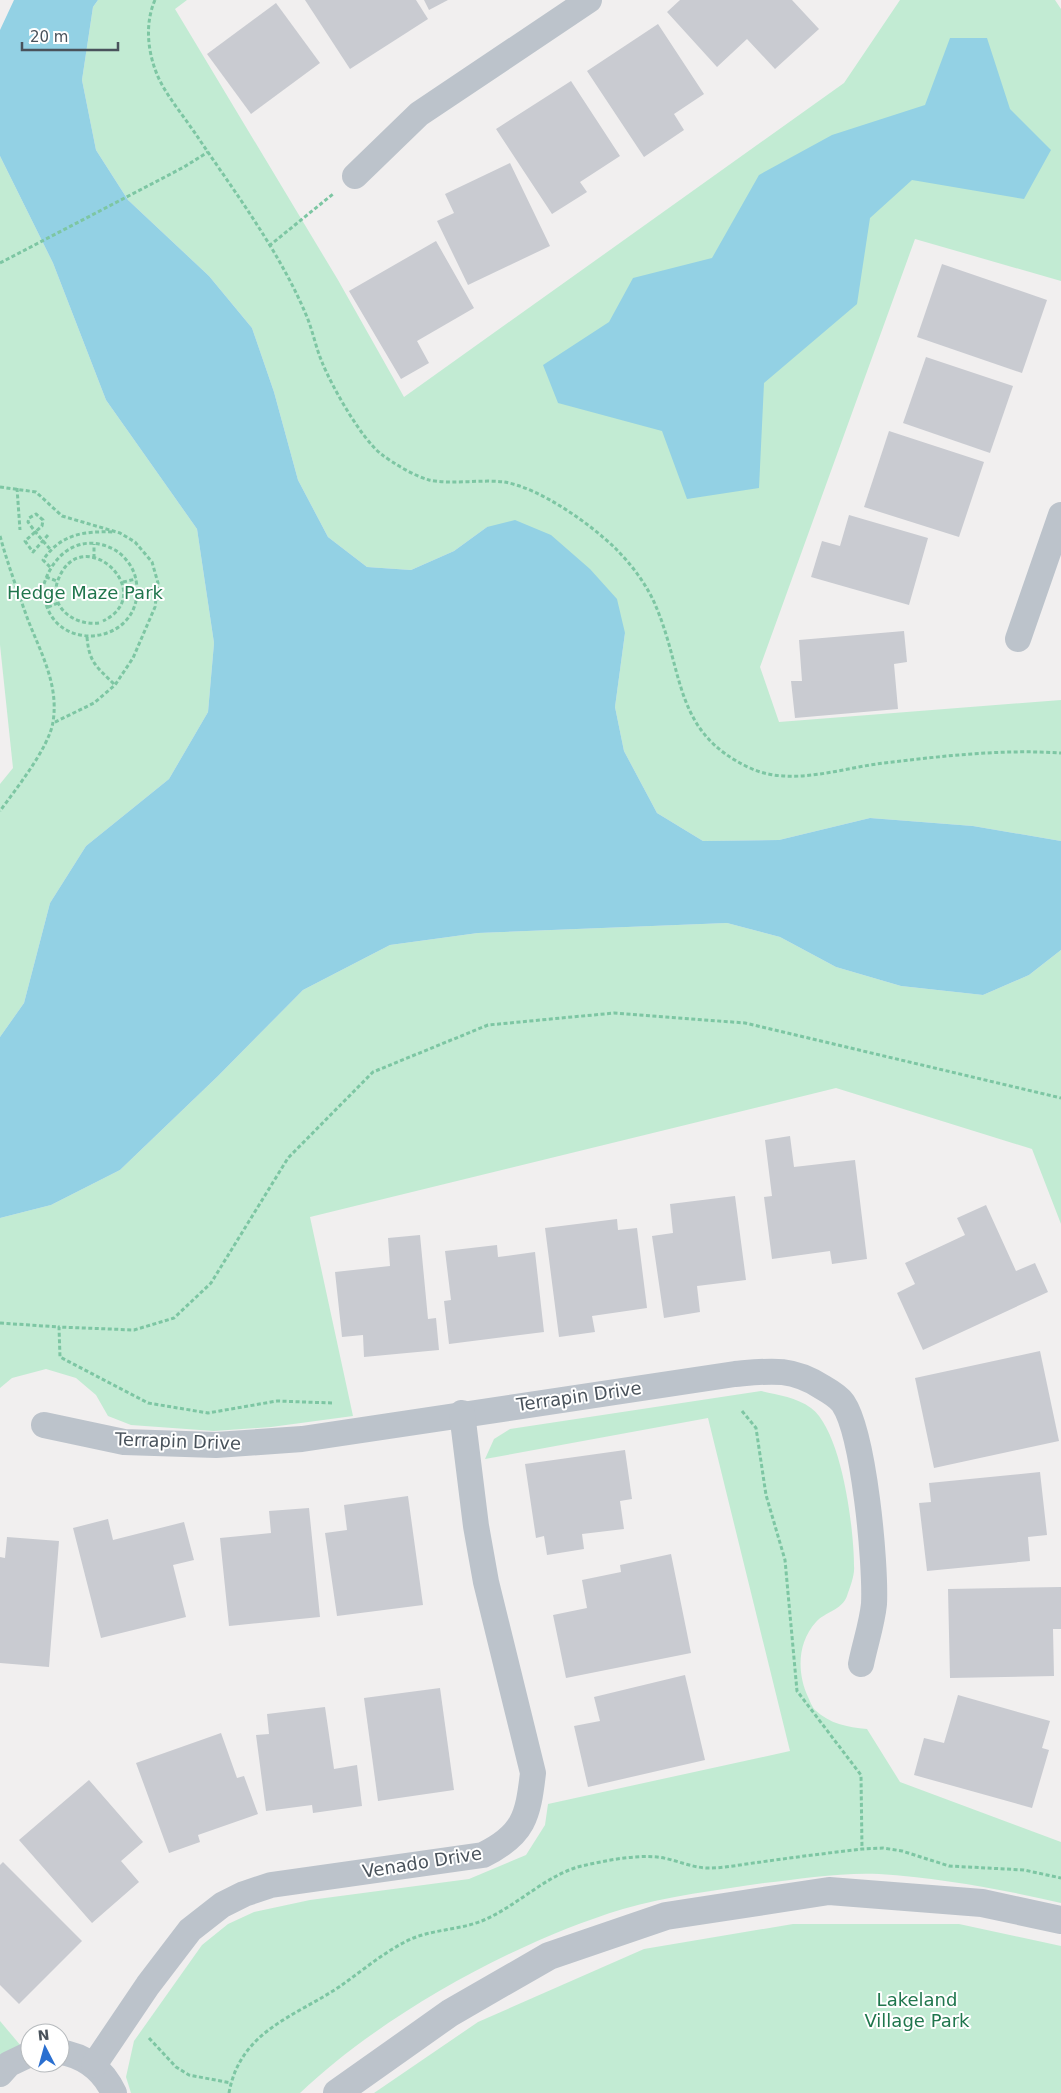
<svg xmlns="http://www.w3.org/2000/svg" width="1061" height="2093" viewBox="0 0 1061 2093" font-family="'DejaVu Sans',sans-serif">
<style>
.green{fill:#c2ebd3}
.water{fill:#93d1e4}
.building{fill:#c9cbd1}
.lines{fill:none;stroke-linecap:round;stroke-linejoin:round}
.path{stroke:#7dc6a3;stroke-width:3;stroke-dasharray:4 2.5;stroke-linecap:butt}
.minor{stroke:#bcc3cb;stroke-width:26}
.tertiary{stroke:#bcc3cb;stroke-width:28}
.labels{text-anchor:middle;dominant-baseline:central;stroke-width:4;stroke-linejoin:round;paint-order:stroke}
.park-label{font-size:18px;fill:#20764d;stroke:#fff}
.street-label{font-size:18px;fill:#49525b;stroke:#fff}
</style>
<rect width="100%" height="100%" fill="#f1efef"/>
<g class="green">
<polygon points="98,0 187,0 175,9 338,280 404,397 844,83 900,0 1055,0 1061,9 1061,281 915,239 760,667 779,722 1061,700 1061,841 973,826 870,818 779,840 703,841 657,813 624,751 615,707 625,633 487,527 454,551 411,570 367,567 328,537 298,480 274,392 252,328 209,276 128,200 96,150 82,80 93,7"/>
<polygon points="0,156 53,263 106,400 197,529 214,643 208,712 169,779 86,846 50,903 24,1003 0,1037 0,784 13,768 0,645"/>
<polygon points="727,923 780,937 836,967 901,986 983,995 1029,975 1061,950 1061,1224 1032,1149 836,1088 310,1217 353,1416 271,1427 214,1431 131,1425 108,1416 96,1395 76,1378 46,1369 12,1378 0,1388 0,1218 51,1205 120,1170 218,1076 303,990 390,945 478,933"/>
<path d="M761,1391C778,1395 796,1397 811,1408C842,1431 854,1529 854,1566C855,1575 850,1587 847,1596C842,1610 825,1612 816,1622C797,1643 797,1673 808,1697C810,1701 812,1707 815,1710C830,1724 847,1727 867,1729L900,1782L1061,1842V1903C1001,1889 940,1878 879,1874C844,1872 799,1879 764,1883C718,1890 667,1896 623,1909C514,1942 382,2015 300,2093H131L126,2077L134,2041L202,1945L228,1924L254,1912L310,1900L469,1879L526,1855L545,1825L548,1804L790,1751L708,1418L485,1459L494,1439L510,1429Z"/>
<polygon points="793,1924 959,1924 1061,1946 1061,2093 374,2093 478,2022 644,1949"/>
<polygon points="0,2021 21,2046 0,2056"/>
</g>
<g class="water">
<polygon points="14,0 98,0 93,7 82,80 96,150 128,200 209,276 252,328 274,392 298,480 328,537 367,567 411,570 454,551 487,527 515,520 551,535 590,569 617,599 625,633 615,707 624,751 657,813 703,841 779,840 870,818 973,826 1061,841 1061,950 1029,975 983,995 901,986 836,967 780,937 727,923 478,933 390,945 303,990 218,1076 120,1170 51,1205 0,1218 0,1037 24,1003 50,903 86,846 169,779 208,712 214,643 197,529 106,400 53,263 0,156 0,30"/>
<polygon points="950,38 987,38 1010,109 1051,150 1024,199 912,180 870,218 857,304 764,383 759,488 687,499 662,431 558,403 543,365 609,322 633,278 712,258 759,175 832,135 925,105"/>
</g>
<g class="building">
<polygon points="305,0 416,0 428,19 350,69"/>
<polygon points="424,0 448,0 429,10"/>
<polygon points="680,0 792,0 819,29 775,69 747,39 717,67 667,12"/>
<polygon points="276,3 320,63 251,114 207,54"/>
<polygon points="658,24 704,94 674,114 684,130 644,157 587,71"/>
<polygon points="571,81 620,156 580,182 587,192 552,214 496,129"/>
<polygon points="510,163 550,246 468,285 437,221 454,213 445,194"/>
<polygon points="436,241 474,308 417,341 429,363 401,379 349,291"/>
<polygon points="942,264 1047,300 1022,373 917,337"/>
<polygon points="926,357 1013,386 990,453 903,423"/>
<polygon points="889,431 984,462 959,537 864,507"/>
<polygon points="849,515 928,538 909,605 811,577 822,541 840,546"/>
<polygon points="904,631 907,662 894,664 898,709 795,718 791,681 802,681 799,640"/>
<polygon points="790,1136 794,1167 855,1160 867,1259 832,1264 830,1251 772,1259 764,1197 772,1196 765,1140"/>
<polygon points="735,1196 746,1280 697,1286 700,1312 664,1318 652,1236 673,1233 670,1204"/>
<polygon points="986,1205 1016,1271 1035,1263 1048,1292 923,1350 897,1293 915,1284 905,1263 965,1235 957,1218"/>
<polygon points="617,1219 618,1230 637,1228 647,1308 592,1316 595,1332 559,1337 545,1228"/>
<polygon points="420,1235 428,1319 436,1318 439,1350 364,1357 363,1335 342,1337 335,1272 390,1266 388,1238"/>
<polygon points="497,1245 498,1257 535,1252 544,1332 449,1344 444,1301 451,1300 445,1251"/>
<polygon points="1040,1351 1059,1441 934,1468 915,1378"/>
<polygon points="625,1450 632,1499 620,1501 624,1529 582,1534 584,1549 547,1555 544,1536 536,1538 525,1464"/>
<polygon points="1040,1472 1047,1535 1028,1537 1030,1561 927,1571 919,1503 931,1502 929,1483"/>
<polygon points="408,1496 423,1605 337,1616 325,1533 347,1530 344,1505"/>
<polygon points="309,1508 320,1617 229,1626 220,1538 271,1533 269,1511"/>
<polygon points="108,1519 113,1540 184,1522 194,1560 173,1565 186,1617 101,1638 73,1528"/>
<polygon points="7,1537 59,1541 49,1667 0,1663 0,1557 5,1558"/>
<polygon points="671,1554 691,1653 566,1678 553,1615 587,1608 582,1580 621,1572 620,1565"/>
<polygon points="1061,1587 1061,1629 1053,1629 1054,1676 950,1678 948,1589"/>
<polygon points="685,1675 705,1760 588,1787 574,1726 600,1721 594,1697"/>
<polygon points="440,1688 454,1790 378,1801 364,1698"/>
<polygon points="958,1695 1050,1721 1042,1748 1049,1750 1032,1808 914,1775 924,1738 944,1743"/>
<polygon points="325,1707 334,1769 357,1765 362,1806 313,1813 312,1805 266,1811 256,1735 269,1734 267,1714"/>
<polygon points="221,1733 237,1778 244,1776 258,1814 198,1835 200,1842 169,1853 136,1763"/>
<polygon points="89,1780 143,1842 121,1861 139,1882 92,1923 19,1840"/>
<polygon points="3,1862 82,1941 19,2004 0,1985 0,1865"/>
</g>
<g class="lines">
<g class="path">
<path d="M155,0C144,25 148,55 159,79C169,99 185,118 197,136C236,194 280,252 307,317C313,332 316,348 322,362C332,387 361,438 381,454C393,463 414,476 429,480C451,485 481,479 504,482C540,488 589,523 615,548C632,565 648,586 657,609C684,674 674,733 750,768C791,787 841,768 884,763C943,756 1002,749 1061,753"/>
<polyline points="269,246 333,194"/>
<polyline points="0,263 184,167 208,152"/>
<polyline points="0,487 36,492 62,516 120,533 135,542 152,562 158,583 155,607 133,658 115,685 94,703 53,723"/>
<polyline points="17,488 20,530"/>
<path d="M48,535L33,552L25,541L42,526L43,520L36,514L29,518L28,522C35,532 43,541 50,549"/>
<path d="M0,536C8,565 18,592 28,620C41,653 59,685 53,722C49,748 15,790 0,811"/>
<polyline points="94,558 94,544"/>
<path d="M50,567L43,560C61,534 83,531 114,532"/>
<polyline points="46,577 57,581"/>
<polyline points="123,582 136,579"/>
<path d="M44,584C54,552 82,532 115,550C125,556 134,568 136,580C148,645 51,658 44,594"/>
<polyline points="48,607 58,603"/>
<path d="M99,623C74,626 48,607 58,580C81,519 161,593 103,621"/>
<path d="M87,637C89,663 97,667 115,685"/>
<polyline points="0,1323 59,1327"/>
<polyline points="332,1403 277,1401 208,1413 148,1403 60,1357 59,1327 134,1330 174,1318 211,1283 288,1158 373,1072 488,1025 614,1013 745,1023 1061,1098"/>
<polyline points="742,1411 756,1428 766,1495 785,1560 797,1691 861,1775 862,1849"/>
<polyline points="149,2038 176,2067 189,2075 231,2083"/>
<path d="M229,2093C240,2031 294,2017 339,1987C362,1971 385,1951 411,1939C434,1929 461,1930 484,1920C519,1905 549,1872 586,1865C609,1860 634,1855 657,1857C675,1859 691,1868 709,1868C726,1868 744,1864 761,1862C795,1857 829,1853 862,1849L883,1848L902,1851L949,1866L1024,1870L1061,1878"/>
</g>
<g class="minor">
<polyline points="355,176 419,114 589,0"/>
<polyline points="1018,639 1061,515"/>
<path d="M44,1425L124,1442L216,1445L302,1439L735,1374C769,1371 791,1367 822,1387C829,1391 838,1396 843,1403C864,1434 876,1564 874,1604C872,1624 865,1644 861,1664"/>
<path d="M60,2052C86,2056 103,2070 114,2093"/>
<path d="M94,2065L148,1985L190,1930L222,1905L244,1894L271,1885L483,1855C524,1835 528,1816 533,1773L486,1582L476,1526L462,1413"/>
<polyline points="0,2074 9,2064 30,2054"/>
</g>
<polyline class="tertiary" points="337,2093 450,2013 549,1956 666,1916 829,1891 982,1903 1061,1920"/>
</g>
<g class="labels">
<g class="park-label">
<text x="85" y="592">Hedge Maze Park</text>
<text x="917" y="1999">Lakeland<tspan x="917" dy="21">Village Park</tspan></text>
</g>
<g class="street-label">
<text transform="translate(579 1396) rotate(-8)">Terrapin Drive</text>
<text transform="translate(178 1441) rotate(2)">Terrapin Drive</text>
<text transform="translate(422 1862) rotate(-9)">Venado Drive</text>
</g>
</g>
<g transform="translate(45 2048) rotate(354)"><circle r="24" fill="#ffffff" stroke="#b6babd"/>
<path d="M0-4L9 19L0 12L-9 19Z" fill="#2a6fd0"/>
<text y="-8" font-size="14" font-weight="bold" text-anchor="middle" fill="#49525b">N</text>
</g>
<path d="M22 42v8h96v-8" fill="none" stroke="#49525b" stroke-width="2.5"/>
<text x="30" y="42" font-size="15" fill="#49525b" stroke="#ffffff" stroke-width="4" paint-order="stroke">20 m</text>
</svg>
